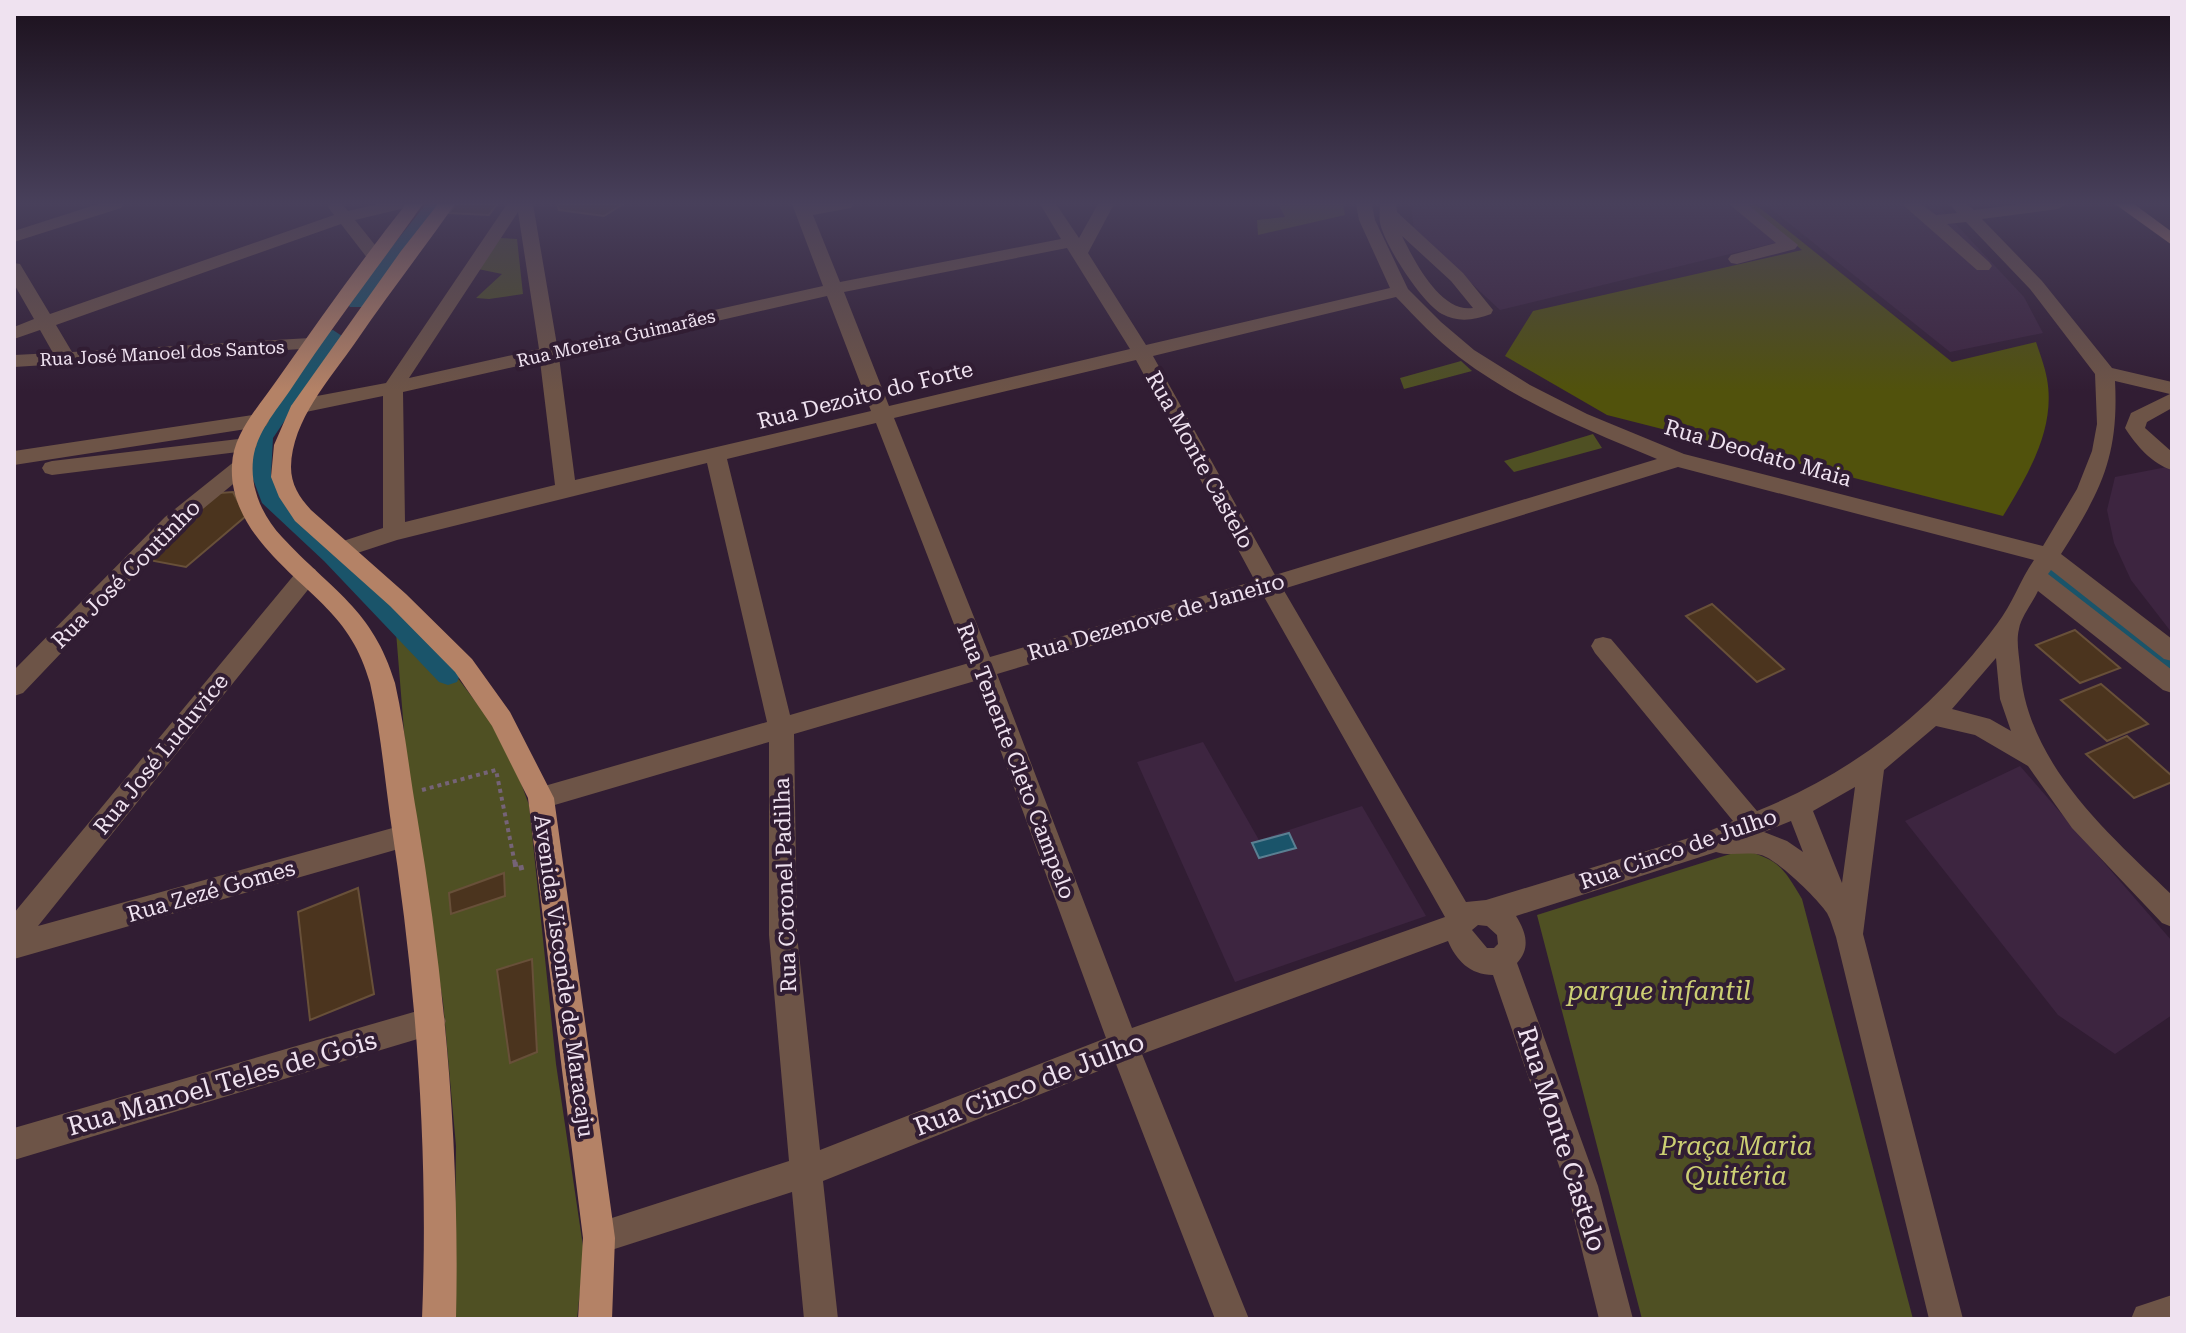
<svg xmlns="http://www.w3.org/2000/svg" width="2186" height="1333" viewBox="0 0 2186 1333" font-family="'Roboto Serif',serif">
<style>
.built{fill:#3d2540}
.green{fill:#4f5023}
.forest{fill:#51520c}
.water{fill:#1a546a;stroke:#5a7f92;stroke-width:2}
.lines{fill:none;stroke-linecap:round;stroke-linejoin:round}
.canal{fill:#1a546a;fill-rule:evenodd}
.building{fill:#4b341e;stroke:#685039;stroke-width:2}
.path-far1{stroke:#756377;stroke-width:4;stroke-dasharray:4 4;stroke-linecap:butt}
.path{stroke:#756377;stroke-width:5;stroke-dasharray:5 5;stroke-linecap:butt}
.minor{fill:#6d5447;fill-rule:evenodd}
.major{fill:#b48266;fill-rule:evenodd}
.labels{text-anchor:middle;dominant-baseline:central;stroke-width:8;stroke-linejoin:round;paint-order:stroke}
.far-street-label{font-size:18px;fill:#efe2f0;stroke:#311d33}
.street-label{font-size:22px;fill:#efe2f0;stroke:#311d33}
.near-park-label{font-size:26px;font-style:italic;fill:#cccf73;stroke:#311d33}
.near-street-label{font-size:26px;fill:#efe2f0;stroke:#311d33}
</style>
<rect width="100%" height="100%" fill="#311d33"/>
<g class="built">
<polygon points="1411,204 1728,204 1779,242 1500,310 1414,230"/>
<polygon points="1765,204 1937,204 2024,297 2043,333 1950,352"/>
<polygon points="2172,466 2172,633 2131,580 2114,543 2107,510 2115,477"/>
<polygon points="1203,742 1259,840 1362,806 1426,916 1235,982 1137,762"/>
<polygon points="2020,766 2172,941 2172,1015 2115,1054 2058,1015 1905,821"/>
</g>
<g class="green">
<polygon points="1278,204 1343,204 1345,215 1258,235 1257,220 1285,217"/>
<polygon points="500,238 517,239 523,294 489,299 476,298 502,274 478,269"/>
<polygon points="1461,361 1472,371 1404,389 1400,378"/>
<polygon points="1593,434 1602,448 1514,472 1504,461"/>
<polygon points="396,632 442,679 454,673 506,742 529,805 556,1064 584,1253 577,1319 454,1319 456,1146 443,1002 410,805"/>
<path d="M1743,850C1779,860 1783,867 1802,899L1913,1319H1642L1537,915Z"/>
</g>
<path class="forest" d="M1746,204H1755L1952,362L2036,342C2040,354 2045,367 2047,379C2056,428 2028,475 2003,516L1607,415L1505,356L1533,311L1802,250Z"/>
<polygon class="water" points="1289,833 1296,848 1259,858 1252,843"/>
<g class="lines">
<g class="canal">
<polygon points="426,204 443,204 362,307 350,307 347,303 350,299"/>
<polygon points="333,330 342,336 273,438 271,474 279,494 340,549 457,668 460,675 457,682 448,685 439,682 324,561 262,503 251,474 253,438 326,332"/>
<polygon points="2055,568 2063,570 2172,654 2172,676 2164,674 2047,582 2044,576 2047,570"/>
</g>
</g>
<g class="building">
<polygon points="456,204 497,204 489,215 449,213"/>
<polygon points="557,204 623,204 604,216 559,210"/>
<polygon points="233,492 246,516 186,567 138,558 206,494"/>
<polygon points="1712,604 1784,669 1757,682 1686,616"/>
<polygon points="2075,630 2120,668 2080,683 2036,645"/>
<polygon points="2101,684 2148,724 2107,741 2061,700"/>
<polygon points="2127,736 2172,776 2172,782 2134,798 2086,754"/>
<polygon points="504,873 505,896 451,914 449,893"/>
<polygon points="358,888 374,994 310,1020 298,912"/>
<polygon points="532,959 537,1052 510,1063 497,970"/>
</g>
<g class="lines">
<polyline class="path-far1" points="422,790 496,770 515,864"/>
<polyline class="path" points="515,862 516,869 528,866"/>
<g class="minor">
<polygon points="98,204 123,204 121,208 14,242 14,231"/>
<polygon points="330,204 342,204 348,211 378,204 407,204 405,208 355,220 383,255 380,259 368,259 341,224 56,325 72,352 310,338 317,340 319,344 317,348 14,367 14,355 53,353 40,330 14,339 14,327 34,319 14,284 14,263 20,264 50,314 334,215 328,207"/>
<path d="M507,204H533L557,345L823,286L792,204H853L851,208L813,215L840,282L1061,239L1040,204H1056L1079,238L1098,204H1114L1088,253L1146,345L1390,288L1359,220L1356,204H1372L1375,220L1408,289L1441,322L1474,350L1530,385L1587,414L1684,454L2043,546L2077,489L2092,451L2097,424L2095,374L2030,289L1966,222L1947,224L1989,262L1992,266L1989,270H1977L1902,204H1921L1936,215L1957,213L1950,204H1967L1974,210L2021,204H2066L2058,209L1982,219L2042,281L2112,368L2172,382V408L2147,422L2145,428L2172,452V470C2152,464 2136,445 2125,428L2131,413L2170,394L2115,381C2119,457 2101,491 2061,554L2172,639V661L2164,659L2051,570L2048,574L2172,670V693L2163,690L2038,591C2033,602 2021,617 2019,629C2016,640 2019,655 2020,666C2026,763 2107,832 2172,895V927L2162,923L2072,828L2028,766L1975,735L1936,726L1884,770L1863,934L1963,1319H1929L1836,937C1833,929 1831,920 1827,913C1818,899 1777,859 1761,855C1746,851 1731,857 1716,852L1516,916C1526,932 1531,948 1517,963L1598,1186L1633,1319H1599L1566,1186L1493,975C1470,975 1456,960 1448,941L1142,1054L1249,1319H1215L1116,1064L823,1181L838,1319H804L792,1192L599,1254L587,1250L583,1238L587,1226L789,1161L769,935V742L541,809L532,806L528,798L532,790L541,787L767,722L707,463L397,540L342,558L334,556L331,550L334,544L383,528V396L301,413L291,406L301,399L386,383ZM518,212L539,349L409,378ZM1067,248L1130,349L889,406L844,292ZM827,296L871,411L575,480L559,357ZM1396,297C1416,318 1436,339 1459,357C1518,402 1589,431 1657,459L1275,575L1153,356ZM1136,360L1255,581L990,657L894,418ZM540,361L555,485L405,522L403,392ZM876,423L969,663L790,715L727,459ZM1678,467L2034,560C2020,580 2012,605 1997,624C1933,710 1856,771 1757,811L1611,639L1603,637L1595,639L1591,646L1595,653L1733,821L1702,834L1486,900L1466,902L1283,589ZM1263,595L1445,917L1132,1028L997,674ZM1996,658L2000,699L2011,731L1990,719L1952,709ZM975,681L1106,1038L820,1150L797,935L794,734ZM1855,787L1842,883L1813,811ZM1791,821L1803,852L1787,841L1764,832ZM1478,925L1487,926L1497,935L1498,944L1494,948H1487L1472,930Z"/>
<path d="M1380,204H1396L1397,212L1463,273L1493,310L1491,314C1475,320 1458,323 1442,314C1422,303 1385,246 1380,223C1379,217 1380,210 1380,204ZM1402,236L1451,281L1473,308C1440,313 1414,260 1402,236Z"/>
<polygon points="1729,204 1747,204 1798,245 1795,249 1737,264 1731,263 1728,259 1731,255 1776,243"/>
<polygon points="259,414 269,421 266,426 14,465 14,451"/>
<polygon points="247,438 254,440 257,445 254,450 52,475 45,473 42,468 45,463 52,461"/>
<polygon points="242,459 249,461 252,466 249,471 181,527 23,693 14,696 14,670 165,517 235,461"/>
<polygon points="307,567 315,569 318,575 315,581 38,926 407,824 416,828 420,836 416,844 14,959 14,913 299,569"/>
<polygon points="431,1007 441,1011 446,1021 441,1031 431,1035 14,1160 14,1128"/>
<polygon points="2172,1295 2172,1319 2131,1319 2136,1307"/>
</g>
<g class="major">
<path d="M406,204H423C380,265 334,324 293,386C278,409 256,432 253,460C250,489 263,517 282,537C331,590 373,609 395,683C405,727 409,772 417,816C445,983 460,1149 456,1319H422C429,1150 416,983 390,816C384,772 380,727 370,683C351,614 308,597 265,547C245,524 230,496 232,465C233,433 260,405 277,380C319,320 361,261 406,204Z"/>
<path d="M438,204H455C422,251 387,296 355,343C330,379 292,420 291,467C291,484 299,497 311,510L406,594L472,659L510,712L554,798L615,1238L612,1319H578L583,1238L528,798L492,726L455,672L390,606L295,521L279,497L271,477L274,445L291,406L401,251Z"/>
<polygon points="2115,204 2134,204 2172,232 2172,245"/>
</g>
</g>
<linearGradient id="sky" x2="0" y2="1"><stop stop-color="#1b101c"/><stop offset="0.52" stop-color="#48405b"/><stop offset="1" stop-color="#48405b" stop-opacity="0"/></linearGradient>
<rect width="2186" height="391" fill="url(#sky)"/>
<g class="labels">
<g class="far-street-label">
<text transform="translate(616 338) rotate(-13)">Rua Moreira Guimarães</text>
<text transform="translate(162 353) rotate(-3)">Rua José Manoel dos Santos</text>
</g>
<g class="street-label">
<text transform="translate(865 395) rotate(-14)">Rua Dezoito do Forte</text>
<text transform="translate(1758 453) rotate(16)">Rua Deodato Maia</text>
<text transform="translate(1200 460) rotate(61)">Rua Monte Castelo</text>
<text transform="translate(126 574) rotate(-45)">Rua José Coutinho</text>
<text transform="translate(1156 617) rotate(-16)">Rua Dezenove de Janeiro</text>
<text transform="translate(161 754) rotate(-51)">Rua José Luduvice</text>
<text transform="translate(1016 761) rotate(69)">Rua Tenente Cleto Campelo</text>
<text transform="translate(1678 849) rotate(-19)">Rua Cinco de Julho</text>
<text transform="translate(785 885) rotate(-92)">Rua Coronel Padilha</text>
<text transform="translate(211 891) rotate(-16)">Rua Zezé Gomes</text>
<text transform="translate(564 976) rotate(82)">Avenida Visconde de Maracaju</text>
</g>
<g class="near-park-label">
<text x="1659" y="991">parque infantil</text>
<text x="1736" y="1146">Praça Maria<tspan x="1736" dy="30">Quitéria</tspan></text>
</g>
<g class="near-street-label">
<text transform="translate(222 1083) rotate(-16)">Rua Manoel Teles de Gois</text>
<text transform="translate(1029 1084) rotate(-21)">Rua Cinco de Julho</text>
<text transform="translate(1562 1139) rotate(72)">Rua Monte Castelo</text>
</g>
</g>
<rect width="2186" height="1333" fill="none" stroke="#efe2f0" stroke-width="32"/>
</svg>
